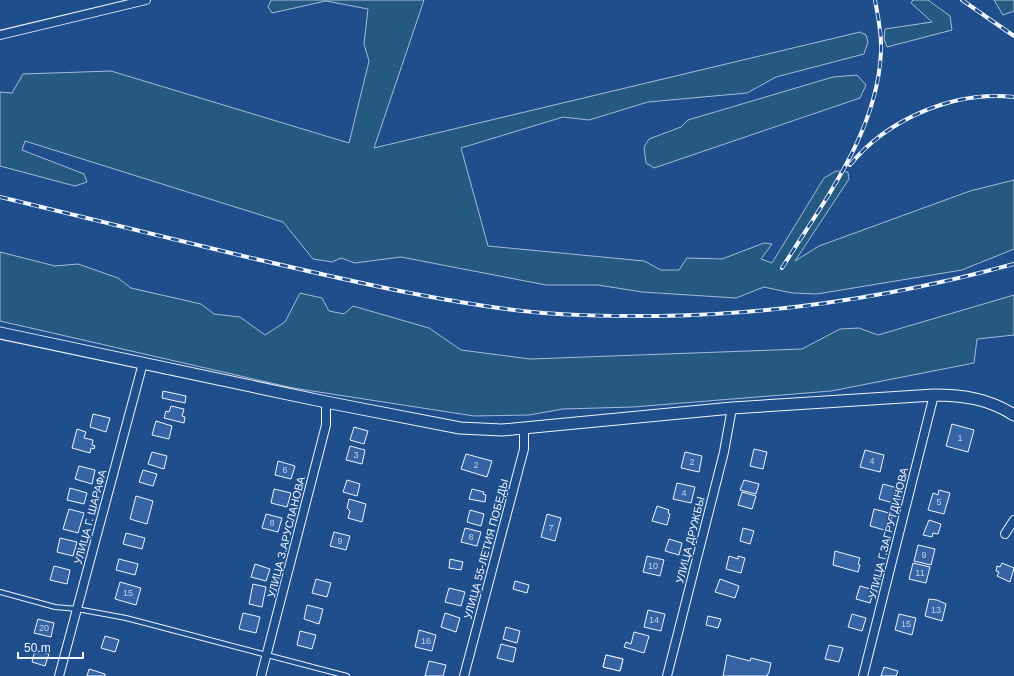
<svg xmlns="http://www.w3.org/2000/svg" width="1014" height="676" viewBox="0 0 1014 676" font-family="Arial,sans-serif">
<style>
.green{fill:#245a82;stroke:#a8bbd7}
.building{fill:#3563a3;stroke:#f2f6ff}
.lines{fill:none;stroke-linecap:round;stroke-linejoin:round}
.lane-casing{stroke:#f2f6ff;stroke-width:6}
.street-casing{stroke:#f2f6ff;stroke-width:10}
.secondary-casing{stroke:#f2f6ff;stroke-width:13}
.lane{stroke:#1f4e8c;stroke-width:4}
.street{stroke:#1f4e8c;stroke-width:8}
.secondary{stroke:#1f4e8c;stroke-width:11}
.rail-casing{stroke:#f2f6ff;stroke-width:4}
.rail{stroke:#1f4e8c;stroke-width:2.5;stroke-dasharray:8;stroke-linecap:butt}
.labels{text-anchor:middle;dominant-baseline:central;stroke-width:3;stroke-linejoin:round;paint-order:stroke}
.number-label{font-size:9px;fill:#c3d1e8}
.street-label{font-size:11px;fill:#f2f6ff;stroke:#1f4e8c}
</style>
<rect width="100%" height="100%" fill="#1f4e8c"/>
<g class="green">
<polygon points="271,0 424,0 374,148 860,32 866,35 868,42 864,54 776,77 747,93 648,102 589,120 563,117 461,148 488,246 644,261 661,270 679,270 687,258 722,259 764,243 772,244 761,259 772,263 824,178 836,171 848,172 849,179 795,261 819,246 970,191 1014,180 1014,249 962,270 817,294 792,293 764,287 736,298 642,292 598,285 546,285 401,257 355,263 341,258 332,262 313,259 283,222 25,141 22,150 84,174 87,182 75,186 0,166 0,92 12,93 23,74 111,71 349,143 369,61 364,44 368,9 326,1 272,13 268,7"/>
<polygon points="913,0 928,0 950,16 952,30 887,47 884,39 885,29 932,22 911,3"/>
<polygon points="994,0 1014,0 1014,11 1003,15"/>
<polygon points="857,75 866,85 860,98 654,168 646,163 644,147 649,139 681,127 688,120 833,77"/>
<polygon points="0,252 55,266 78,264 118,278 131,288 201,304 214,314 240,317 265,335 285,322 300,293 322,298 329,311 344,314 353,306 429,328 461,350 530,359 802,349 840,329 859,328 878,335 1014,295 1014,335 977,339 974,363 831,391 633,407 563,409 529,415 474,416 293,388 0,321"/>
</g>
<g class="building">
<polygon points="163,391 186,396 185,403 162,398"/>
<polygon points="171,406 184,409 182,416 185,417 184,423 164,418 166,411 169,412"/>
<polygon points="93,414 110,418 106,432 90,427"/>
<polygon points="156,421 172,426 169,439 152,435"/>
<polygon points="952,424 974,430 968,452 946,446"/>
<polygon points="354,427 368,431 364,444 350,440"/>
<polygon points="77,429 86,432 84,438 93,440 92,445 95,446 94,449 91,448 90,453 72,448"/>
<polygon points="350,446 365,450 362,464 346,460"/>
<polygon points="754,449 767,452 763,469 750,466"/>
<polygon points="865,450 884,455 880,472 860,467"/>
<polygon points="152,452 167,456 164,469 148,464"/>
<polygon points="685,452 702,456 699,472 681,468"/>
<polygon points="466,454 492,461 487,477 461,469"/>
<polygon points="278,461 295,466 291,479 275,475"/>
<polygon points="79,466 95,470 92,484 75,479"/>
<polygon points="143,470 157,474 153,486 139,482"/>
<polygon points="347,480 360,484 357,496 343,492"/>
<polygon points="744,480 759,484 756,494 740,490"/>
<polygon points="677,483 695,487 691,503 673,499"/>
<polygon points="883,484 897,488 893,503 879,499"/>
<polygon points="70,488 87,493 84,504 67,500"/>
<polygon points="274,489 291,493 287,507 271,503"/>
<polygon points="472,489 484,492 483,494 486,495 485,502 469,499"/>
<polygon points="939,490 950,493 944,514 928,510 933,493 938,495"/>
<polygon points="742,492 756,496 752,509 738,505"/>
<polygon points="136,496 153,501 147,524 130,519"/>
<polygon points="349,499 366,504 362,522 348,518 350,511 347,508"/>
<polygon points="657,506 669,510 668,513 670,514 667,525 652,521"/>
<polygon points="69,509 84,513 78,533 63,529"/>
<polygon points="874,509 893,514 888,531 870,526"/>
<polygon points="470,510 484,514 481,526 467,522"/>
<polygon points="266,514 282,518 278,532 262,528"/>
<polygon points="547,514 561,518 555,541 541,537"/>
<polygon points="929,520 941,524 938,534 933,533 932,537 923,535"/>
<polygon points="465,528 481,532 477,546 461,542"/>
<polygon points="743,528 754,531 750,544 740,541"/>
<polygon points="334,532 350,536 346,550 330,546"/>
<polygon points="126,533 145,538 142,549 123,544"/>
<polygon points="60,538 77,542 73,556 57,552"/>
<polygon points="669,539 682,543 679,555 665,551"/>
<polygon points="918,545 935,549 931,565 914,561"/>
<polygon points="835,551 860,558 858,564 860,565 858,572 833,565"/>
<polygon points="647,556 664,560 660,576 643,572"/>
<polygon points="729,556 738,559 738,556 745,558 741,573 726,569"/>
<polygon points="119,559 138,564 135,575 116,570"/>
<polygon points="450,559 463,562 461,570 449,568"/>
<polygon points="913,563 930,567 926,583 909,579"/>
<polygon points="1002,563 1014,568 1010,582 997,576 999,572 996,571 997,566 1000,567"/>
<polygon points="255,564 270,569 266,581 251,577"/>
<polygon points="54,566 70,570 67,584 50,580"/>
<polygon points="316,579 331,583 327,597 312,593"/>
<polygon points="720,579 739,586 735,598 715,592"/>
<polygon points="515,581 529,585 527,593 513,589"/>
<polygon points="120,582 141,588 136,605 115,599"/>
<polygon points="253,584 266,587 262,607 249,604"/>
<polygon points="860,586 874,590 870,603 856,599"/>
<polygon points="449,588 465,592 461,606 445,602"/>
<polygon points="929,599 937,600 946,604 942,621 925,616"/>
<polygon points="307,605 323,609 319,624 304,619"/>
<polygon points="648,610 665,614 661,631 644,627"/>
<polygon points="243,613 260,617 256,633 239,629"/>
<polygon points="445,613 460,618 456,632 441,627"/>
<polygon points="852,614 866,618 862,631 848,627"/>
<polygon points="899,614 916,618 912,635 895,630"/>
<polygon points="708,616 721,619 718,628 706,625"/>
<polygon points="38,619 54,623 51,637 34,633"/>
<polygon points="506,627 520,631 517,643 503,639"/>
<polygon points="419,630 436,635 432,651 415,647"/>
<polygon points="300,631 316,635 312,649 297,645"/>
<polygon points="634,632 649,636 644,653 624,647 626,642 631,644"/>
<polygon points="105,636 119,640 115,652 101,648"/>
<polygon points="501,644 516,648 513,662 497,658"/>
<polygon points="829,645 843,648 839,662 825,659"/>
<polygon points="35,650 49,654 45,666 32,662"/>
<polygon points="606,655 623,659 620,671 603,667"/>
<polygon points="606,655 623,659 620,671 603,667"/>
<polygon points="727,655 750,661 751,658 771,663 769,672 767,676 723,676"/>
<polygon points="429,661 446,665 443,676 425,676"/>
<polygon points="884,667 898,671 896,676 881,676"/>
<polygon points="89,669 105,674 105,676 87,676"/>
</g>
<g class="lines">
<g class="lane-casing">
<polyline id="lane" points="0,592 55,607 77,609 126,618 347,676"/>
</g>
<g class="street-casing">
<g id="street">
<polyline points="0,35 146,0"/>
<polyline points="1005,534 1014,520"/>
<polyline points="59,676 143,363"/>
<polyline points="261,676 326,425 326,402"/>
<polyline points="464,676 524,449 524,428"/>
<polyline points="667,676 724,452 732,408"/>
<polyline points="863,676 934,395"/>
</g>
</g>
<g class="secondary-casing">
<path id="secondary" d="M0,333L326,402L460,428L502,430L732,408L934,395C964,395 989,399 1014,415"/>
</g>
<use href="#lane" class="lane"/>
<use href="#street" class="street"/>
<use href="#secondary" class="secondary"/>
<g class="rail-casing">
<g id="rail">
<polyline points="962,0 1014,36"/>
<path d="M850,165C887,119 955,90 1014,97"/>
<path d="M0,197C82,217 164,237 247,257C333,277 418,297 506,309C557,316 610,316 661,316C783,314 897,296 1014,264"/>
<path d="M782,268C823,202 878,132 881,51C882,34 878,17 875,0"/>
</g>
</g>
<use href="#rail" class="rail"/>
</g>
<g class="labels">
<g class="number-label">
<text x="960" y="438">1</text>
<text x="356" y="455">3</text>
<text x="872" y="461">4</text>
<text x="692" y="462">2</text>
<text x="476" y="465">2</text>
<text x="285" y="470">6</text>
<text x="684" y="493">4</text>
<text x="939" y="502">5</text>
<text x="272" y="523">8</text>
<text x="551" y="528">7</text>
<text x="471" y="537">8</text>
<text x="340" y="541">9</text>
<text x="924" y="555">9</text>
<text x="653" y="566">10</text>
<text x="920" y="573">11</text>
<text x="128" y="593">15</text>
<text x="936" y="610">13</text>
<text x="654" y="620">14</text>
<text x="906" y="624">15</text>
<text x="44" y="628">20</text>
<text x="426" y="641">16</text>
</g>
<g class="street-label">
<text transform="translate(90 517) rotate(-75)">УЛИЦА Г. ШАРАФА</text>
<text transform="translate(888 533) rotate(-76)">УЛИЦА Г.ЗАГРУТДИНОВА</text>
<text transform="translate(286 537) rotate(-76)">УЛИЦА З.АРУСЛАНОВА</text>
<text transform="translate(690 540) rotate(-76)">УЛИЦА ДРУЖБЫ</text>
<text transform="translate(486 549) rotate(-75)">УЛИЦА 55-ЛЕТИЯ ПОБЕДЫ</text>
</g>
</g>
<path d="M18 652v6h65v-6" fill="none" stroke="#f2f6ff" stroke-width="2"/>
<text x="24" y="652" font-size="12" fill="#f2f6ff" stroke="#1f4e8c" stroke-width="3" paint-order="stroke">50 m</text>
</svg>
